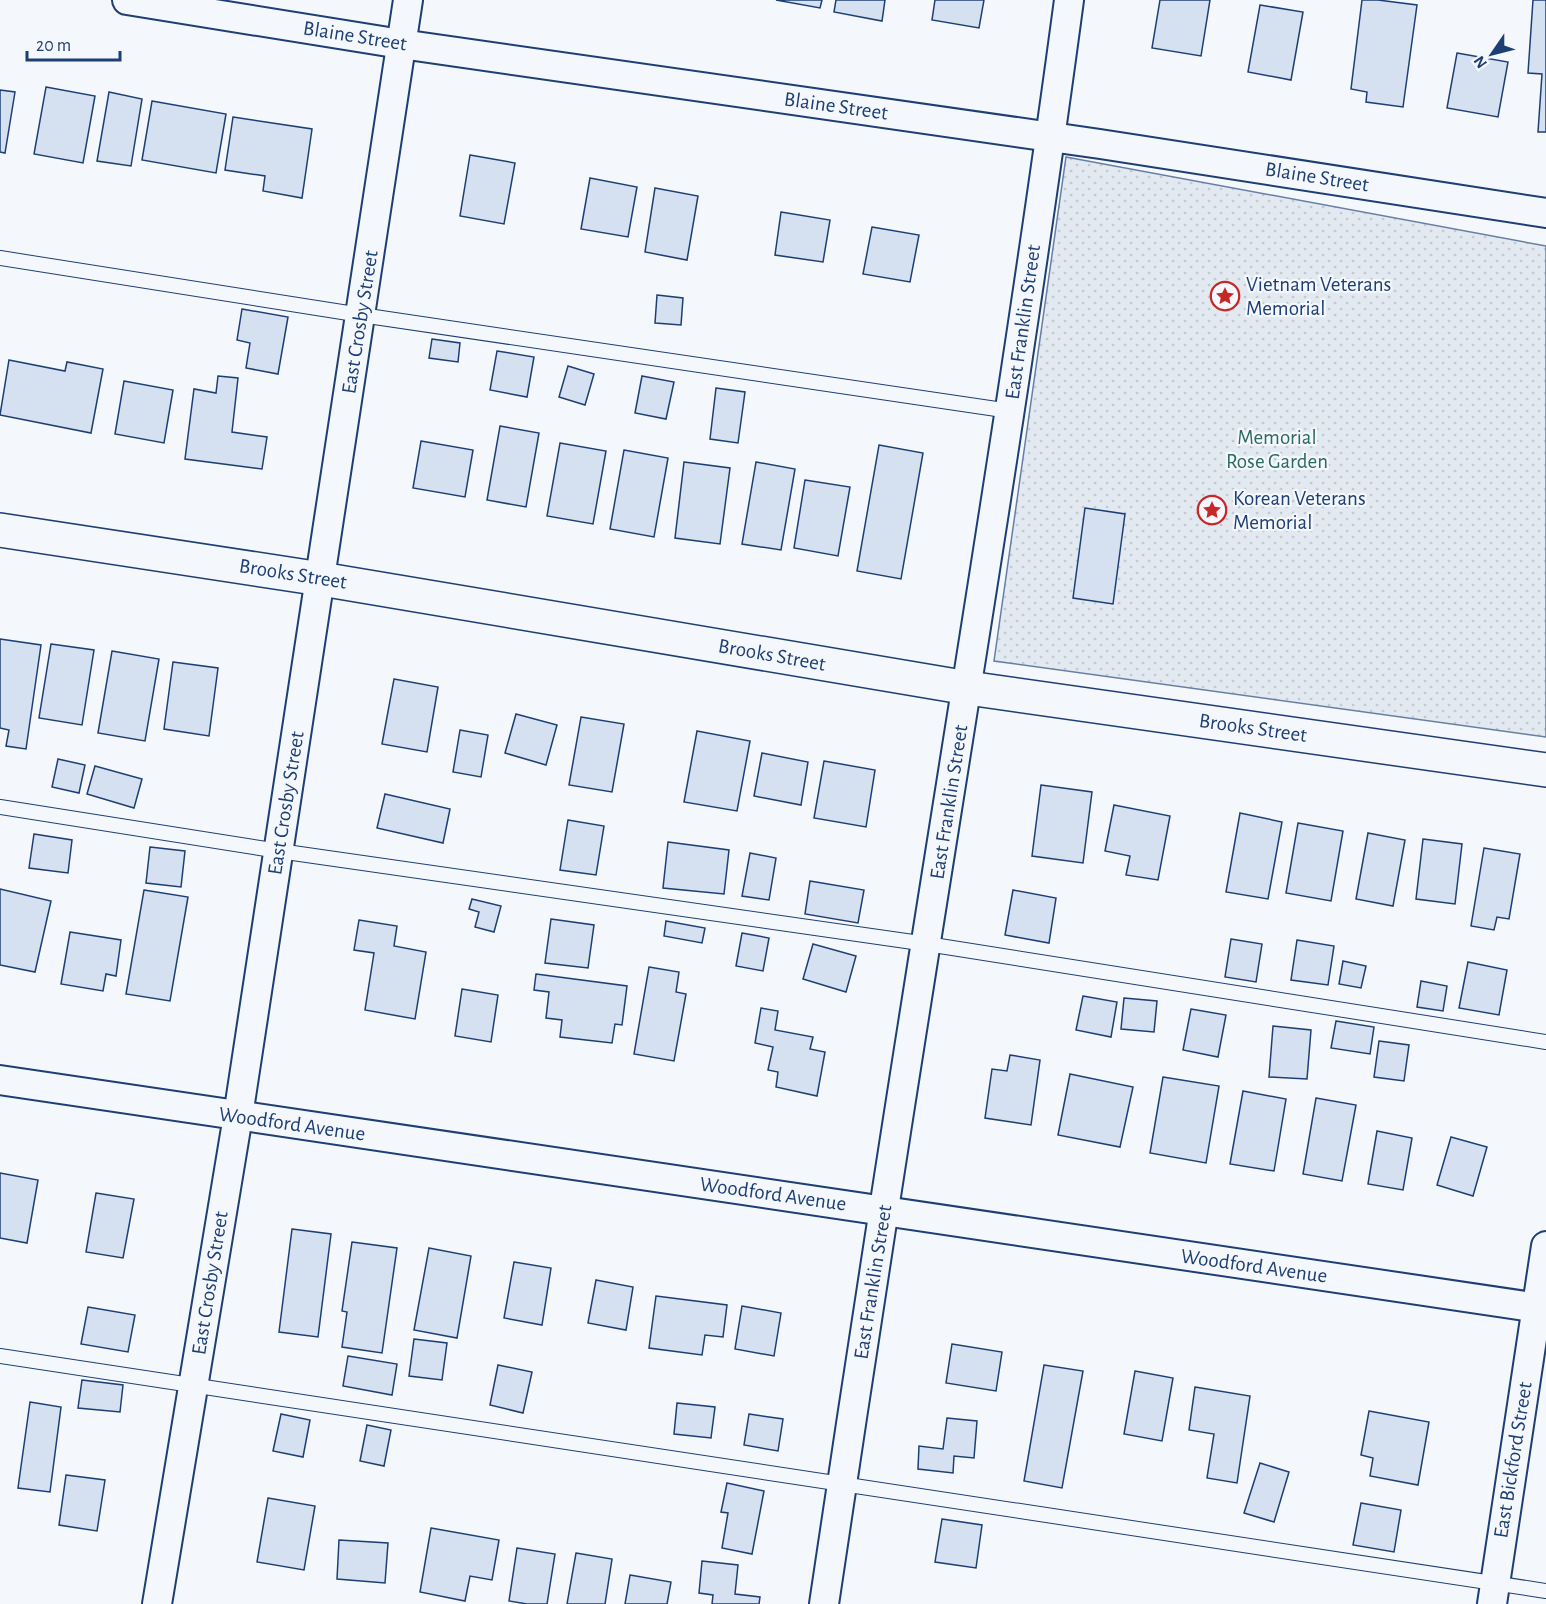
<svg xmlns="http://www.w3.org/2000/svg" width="1546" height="1604" viewBox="0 0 1546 1604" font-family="'Alegreya Sans',sans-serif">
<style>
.park{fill:url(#park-dots);stroke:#687fa3;stroke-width:1.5}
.building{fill:#d5e0f0;stroke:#1d3f73;stroke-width:1.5}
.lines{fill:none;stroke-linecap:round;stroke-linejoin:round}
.service-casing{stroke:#1d3f73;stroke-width:16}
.minor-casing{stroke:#1d3f73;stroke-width:32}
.trunk-casing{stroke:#1d3f73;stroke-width:36}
.service{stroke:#f4f7fb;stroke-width:14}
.minor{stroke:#f4f7fb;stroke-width:28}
.trunk{stroke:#f4f7fb;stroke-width:33}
.labels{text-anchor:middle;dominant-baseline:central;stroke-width:4.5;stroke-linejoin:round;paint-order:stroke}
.street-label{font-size:21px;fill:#1d3f73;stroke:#f4f7fb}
.poi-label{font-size:21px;fill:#1d3f73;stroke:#f4f7fb;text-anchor:start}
.park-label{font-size:21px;fill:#2c6c60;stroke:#f4f7fb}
</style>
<defs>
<pattern id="park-dots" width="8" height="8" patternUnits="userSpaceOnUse" patternTransform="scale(1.5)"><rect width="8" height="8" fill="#e3e9f0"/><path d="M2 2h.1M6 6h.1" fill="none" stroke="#c2c9d1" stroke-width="1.8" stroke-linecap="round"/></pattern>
</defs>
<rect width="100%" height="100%" fill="#f4f7fb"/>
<polygon class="park" points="1066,157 1546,246 1546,737 994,661"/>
<g class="building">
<polygon points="776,0 822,0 820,8"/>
<polygon points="836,0 885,0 882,21 834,12"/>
<polygon points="935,0 984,0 979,28 932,20"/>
<polygon points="1160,0 1210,0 1201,56 1152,48"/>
<polygon points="1362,0 1378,0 1417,5 1403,107 1366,102 1367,92 1351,89"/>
<polygon points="1533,0 1546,0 1546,132 1538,132 1542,74 1528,73"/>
<polygon points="1260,5 1303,12 1291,80 1248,72"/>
<polygon points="1457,53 1508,62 1498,117 1447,108"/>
<polygon points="46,87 95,96 83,163 34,154"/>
<polygon points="0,90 15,92 5,153 0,152"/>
<polygon points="109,92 142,99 131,166 97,161"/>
<polygon points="152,101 226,114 216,173 142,160"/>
<polygon points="233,117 312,129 302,198 263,191 265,176 225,170"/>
<polygon points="470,155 515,163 504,224 460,216"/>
<polygon points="590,178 637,187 628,237 581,229"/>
<polygon points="655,188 698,196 687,260 645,252"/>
<polygon points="781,212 830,220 823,262 775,255"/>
<polygon points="872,227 919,235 910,282 863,274"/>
<polygon points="657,295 683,298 681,325 655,323"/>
<polygon points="242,309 288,317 278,374 246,368 250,343 237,340"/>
<polygon points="432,339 460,343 458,362 429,358"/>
<polygon points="497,351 534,357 527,397 490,390"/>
<polygon points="9,360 65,371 67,362 103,369 91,433 0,415"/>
<polygon points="568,366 594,374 585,405 559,397"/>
<polygon points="218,376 238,378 232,432 267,437 262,469 185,459 194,389 216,393"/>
<polygon points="642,376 674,382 666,419 635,413"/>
<polygon points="124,381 173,390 164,443 115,434"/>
<polygon points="716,388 745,392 738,443 710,439"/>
<polygon points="500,426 539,433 526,507 487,500"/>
<polygon points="421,441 473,450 465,497 413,488"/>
<polygon points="560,443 606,451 593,524 547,516"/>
<polygon points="879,445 923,453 901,579 857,571"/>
<polygon points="624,450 668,458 654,537 610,529"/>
<polygon points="684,462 730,468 720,544 675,538"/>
<polygon points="756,462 795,469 781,550 742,544"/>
<polygon points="805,480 850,487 838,556 794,548"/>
<polygon points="1085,508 1125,514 1113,604 1073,598"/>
<polygon points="0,639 41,645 26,749 6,746 9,730 0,728"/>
<polygon points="51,644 94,650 82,725 39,718"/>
<polygon points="112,651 159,659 145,741 98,733"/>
<polygon points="173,662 218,668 209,736 164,729"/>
<polygon points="394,679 438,687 427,752 382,744"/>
<polygon points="516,714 557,725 546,765 505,753"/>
<polygon points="581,717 624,724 612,792 569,785"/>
<polygon points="460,730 488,735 481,777 453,772"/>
<polygon points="697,731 750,741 737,811 684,802"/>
<polygon points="762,753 808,762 801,805 754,796"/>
<polygon points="58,759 85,765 79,793 52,787"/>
<polygon points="824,761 875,770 866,827 814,818"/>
<polygon points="95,766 142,779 134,808 87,794"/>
<polygon points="1041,785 1092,792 1083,863 1032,856"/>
<polygon points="385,794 450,809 443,843 377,828"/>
<polygon points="1114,805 1170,816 1158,880 1126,875 1130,856 1105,851"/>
<polygon points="1240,813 1282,822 1268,899 1226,892"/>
<polygon points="568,820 604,826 596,875 560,870"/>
<polygon points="1298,823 1343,831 1331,901 1286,893"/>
<polygon points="1368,833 1405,840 1393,906 1356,899"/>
<polygon points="34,834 72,840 68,873 29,868"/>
<polygon points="1423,839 1462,844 1455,904 1416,899"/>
<polygon points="668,842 729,850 724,894 663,888"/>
<polygon points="150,847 185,851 181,887 146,883"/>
<polygon points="1484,848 1520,854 1509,919 1497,917 1494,930 1471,926"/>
<polygon points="750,853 776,858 769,900 742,896"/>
<polygon points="810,881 864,890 858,923 805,914"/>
<polygon points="0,889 51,901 35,972 0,965"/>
<polygon points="144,890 188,897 170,1001 126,994"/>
<polygon points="1013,890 1056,898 1049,943 1005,935"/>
<polygon points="472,899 501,906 494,932 475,927 479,912 469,909"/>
<polygon points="551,919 594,925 588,968 545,963"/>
<polygon points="359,920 397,926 394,946 426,952 415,1019 365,1010 374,953 354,950"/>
<polygon points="666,921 705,928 702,943 664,936"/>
<polygon points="70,932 121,940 116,976 106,974 103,991 61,984"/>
<polygon points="742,933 769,938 763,971 736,966"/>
<polygon points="1231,939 1262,944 1256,982 1225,977"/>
<polygon points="1297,940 1334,946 1328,985 1291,980"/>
<polygon points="813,944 856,956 846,992 803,979"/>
<polygon points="1343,961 1366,966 1361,988 1339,984"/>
<polygon points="1468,962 1507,970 1499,1015 1459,1008"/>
<polygon points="649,967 679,972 676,992 686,994 674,1061 634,1054"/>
<polygon points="536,974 627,986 622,1025 615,1024 612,1043 560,1037 562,1020 546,1018 549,992 534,990"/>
<polygon points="1421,981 1447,986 1443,1011 1417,1007"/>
<polygon points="462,989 498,995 491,1042 455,1036"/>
<polygon points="1083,996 1117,1002 1111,1037 1076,1030"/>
<polygon points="1124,998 1157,1001 1154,1032 1121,1029"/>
<polygon points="761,1008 778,1011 775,1030 813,1037 810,1049 825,1052 817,1096 776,1087 778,1072 768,1070 773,1047 755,1043"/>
<polygon points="1191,1009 1226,1015 1218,1057 1183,1050"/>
<polygon points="1336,1021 1374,1027 1370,1054 1331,1048"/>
<polygon points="1273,1026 1311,1030 1307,1079 1269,1077"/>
<polygon points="1379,1041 1409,1045 1404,1081 1374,1077"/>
<polygon points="1010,1055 1040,1060 1031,1125 985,1118 992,1069 1007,1071"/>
<polygon points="1070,1074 1133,1087 1120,1147 1058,1135"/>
<polygon points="1163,1077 1219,1086 1206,1163 1150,1153"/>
<polygon points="1243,1091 1286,1099 1274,1171 1230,1164"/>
<polygon points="1316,1098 1356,1105 1342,1181 1303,1174"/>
<polygon points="1377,1131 1412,1138 1403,1190 1368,1184"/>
<polygon points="1451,1137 1487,1147 1473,1196 1437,1185"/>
<polygon points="0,1173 38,1180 27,1243 0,1238"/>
<polygon points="96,1193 134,1199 123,1258 86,1252"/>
<polygon points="292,1229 331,1234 318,1337 279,1332"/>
<polygon points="352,1242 397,1248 382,1353 342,1347 347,1312 342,1311"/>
<polygon points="429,1248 471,1256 457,1338 414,1330"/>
<polygon points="514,1262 551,1268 542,1325 504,1318"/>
<polygon points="596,1280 633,1287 626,1330 588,1323"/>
<polygon points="656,1296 727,1305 723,1337 705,1335 702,1355 649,1348"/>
<polygon points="742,1306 781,1313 774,1356 735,1349"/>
<polygon points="88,1307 135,1315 128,1352 81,1344"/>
<polygon points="414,1339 447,1343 442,1380 409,1376"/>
<polygon points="952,1344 1002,1352 996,1391 946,1383"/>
<polygon points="348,1356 397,1364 392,1395 343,1386"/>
<polygon points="498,1365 532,1372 523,1413 490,1405"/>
<polygon points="1044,1365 1083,1371 1062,1488 1024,1481"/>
<polygon points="1135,1371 1173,1378 1162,1441 1124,1434"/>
<polygon points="82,1380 123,1385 120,1412 78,1408"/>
<polygon points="1195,1387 1250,1396 1237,1483 1207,1478 1214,1434 1189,1430"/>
<polygon points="30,1402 61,1407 50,1492 18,1488"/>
<polygon points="677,1403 715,1407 711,1438 674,1434"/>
<polygon points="1369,1411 1429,1422 1418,1485 1370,1476 1373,1458 1361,1455"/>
<polygon points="281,1414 310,1420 303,1457 273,1451"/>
<polygon points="749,1414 783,1419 778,1451 744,1445"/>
<polygon points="947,1418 977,1421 974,1458 954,1456 953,1473 918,1469 919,1446 943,1449"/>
<polygon points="367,1425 391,1430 384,1466 360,1461"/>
<polygon points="1260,1463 1289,1472 1274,1522 1244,1513"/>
<polygon points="66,1475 105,1480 97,1531 59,1525"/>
<polygon points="727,1483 764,1491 752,1554 722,1548 728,1513 721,1512"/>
<polygon points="268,1498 315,1506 304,1570 257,1562"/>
<polygon points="1361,1503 1401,1510 1394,1552 1353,1545"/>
<polygon points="942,1519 982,1525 976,1568 935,1562"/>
<polygon points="431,1528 499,1540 492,1580 470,1576 465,1601 420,1592"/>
<polygon points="339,1540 388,1543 385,1583 337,1579"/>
<polygon points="517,1548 555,1554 547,1604 527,1604 509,1601"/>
<polygon points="576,1553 612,1559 605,1604 567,1604"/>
<polygon points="702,1561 738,1565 735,1594 760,1597 759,1604 712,1604 713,1595 699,1593"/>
<polygon points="630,1575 671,1582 667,1604 625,1604"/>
</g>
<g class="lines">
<g class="service-casing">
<g id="service">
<polyline points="0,258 361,315 1010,411"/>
<polyline points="0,807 279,851 927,944 1546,1042"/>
<polyline points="0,1356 1546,1591"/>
</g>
</g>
<g class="minor-casing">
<g id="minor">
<polyline points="127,0 401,44 1100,144 1546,213"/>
<polyline points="0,1080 1546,1309"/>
<polyline points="157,1604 238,1116 408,0"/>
<path d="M824,1604C844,1472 863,1341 884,1209C946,806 1015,404 1069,0"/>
<polyline points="1492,1604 1546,1246"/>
</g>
</g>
<g class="trunk-casing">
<polyline id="trunk" points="0,530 321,579 968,688 1546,770"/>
</g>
<use href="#service" class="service"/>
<use href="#minor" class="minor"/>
<use href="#trunk" class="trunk"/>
</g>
<defs>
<g id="sight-ring" transform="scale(1.5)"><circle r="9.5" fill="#f4f7fb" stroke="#c62828" stroke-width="1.5"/><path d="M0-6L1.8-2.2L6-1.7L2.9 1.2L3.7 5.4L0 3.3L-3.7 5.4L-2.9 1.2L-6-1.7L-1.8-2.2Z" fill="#c62828"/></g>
</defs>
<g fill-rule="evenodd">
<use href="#sight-ring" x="1225" y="296"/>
<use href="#sight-ring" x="1212" y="510"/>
</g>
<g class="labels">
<g class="street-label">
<text transform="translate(355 36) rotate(9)">Blaine Street</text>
<text transform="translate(836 106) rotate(8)">Blaine Street</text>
<text transform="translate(1317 177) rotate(9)">Blaine Street</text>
<text transform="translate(360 322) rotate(-81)">East Crosby Street</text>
<text transform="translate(1023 322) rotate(-82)">East Franklin Street</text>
<text transform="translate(293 574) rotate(9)">Brooks Street</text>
<text transform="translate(772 655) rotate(10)">Brooks Street</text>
<text transform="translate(1253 728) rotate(8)">Brooks Street</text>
<text transform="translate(949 802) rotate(-81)">East Franklin Street</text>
<text transform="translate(286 803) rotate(-81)">East Crosby Street</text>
<text transform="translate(292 1124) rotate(8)">Woodford Avenue</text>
<text transform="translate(773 1194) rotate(8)">Woodford Avenue</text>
<text transform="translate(1254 1266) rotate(8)">Woodford Avenue</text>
<text transform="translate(873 1282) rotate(-81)">East Franklin Street</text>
<text transform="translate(210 1283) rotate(-81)">East Crosby Street</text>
<text transform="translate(1513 1460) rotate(-81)">East Bickford Street</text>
</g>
<g class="poi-label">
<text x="1246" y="284">Vietnam Veterans<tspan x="1246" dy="24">Memorial</tspan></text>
<text x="1233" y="498">Korean Veterans<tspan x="1233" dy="24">Memorial</tspan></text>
</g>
<g class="park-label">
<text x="1277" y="437">Memorial<tspan x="1277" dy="24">Rose Garden</tspan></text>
</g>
</g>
<g transform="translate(1492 54) rotate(235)" stroke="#f4f7fb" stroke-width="4.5" paint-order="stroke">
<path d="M0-4.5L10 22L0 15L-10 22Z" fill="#1d3f73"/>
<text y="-9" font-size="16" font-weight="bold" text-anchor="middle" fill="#1d3f73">N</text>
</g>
<path d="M27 51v9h93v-9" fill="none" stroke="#1d3f73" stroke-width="3"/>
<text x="36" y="51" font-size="18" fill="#1d3f73" stroke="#f4f7fb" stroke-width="4.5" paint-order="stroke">20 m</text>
</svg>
